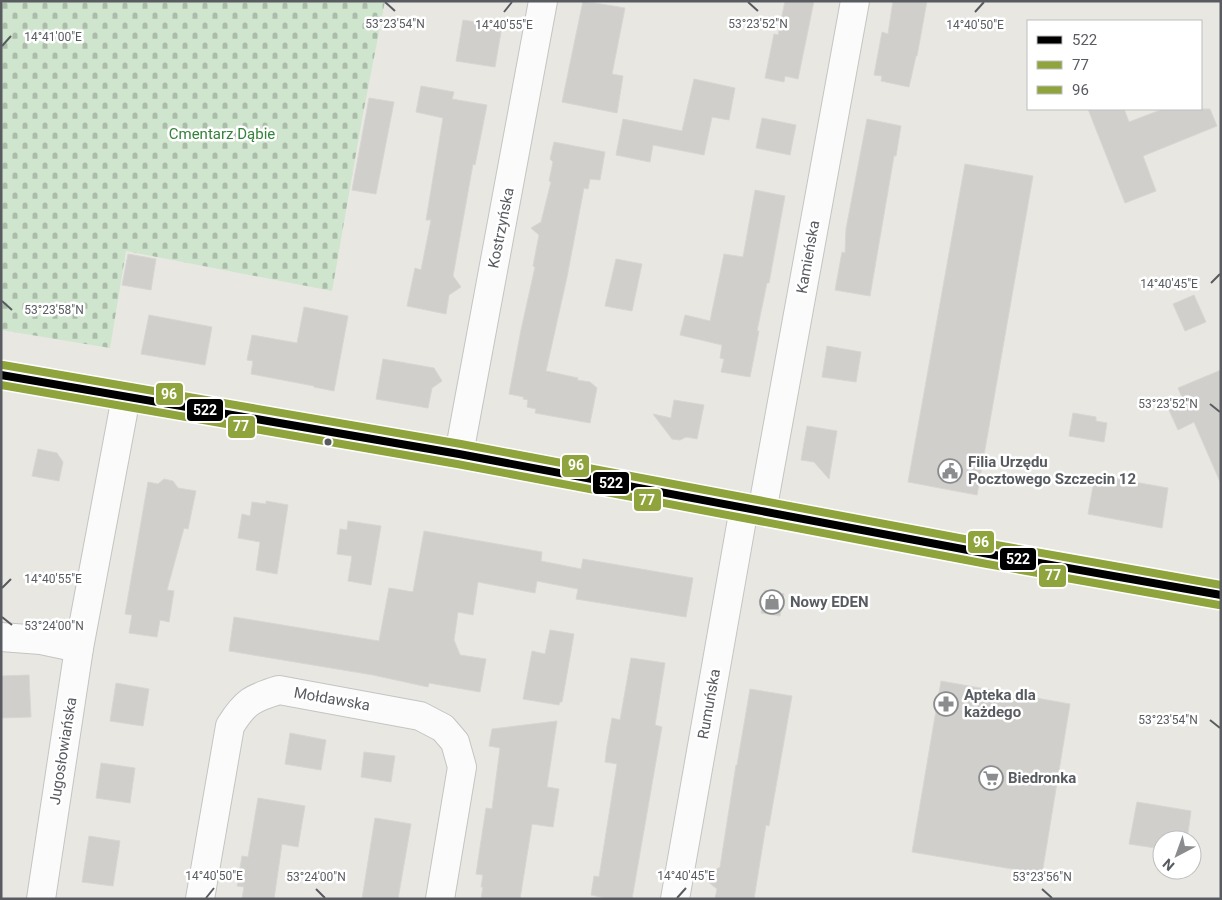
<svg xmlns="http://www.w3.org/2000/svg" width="1222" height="900" viewBox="0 0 1222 900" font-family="Roboto,sans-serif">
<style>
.cemetery{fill:url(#cemetery-stones)}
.building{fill:#d0cfcc;stroke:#d8d6d2}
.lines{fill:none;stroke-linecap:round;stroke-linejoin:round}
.minor-casing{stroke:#c4c4c3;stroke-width:30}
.minor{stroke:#fcfbfb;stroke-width:28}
.bus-1-casing{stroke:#fff;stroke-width:11}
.bus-2-casing{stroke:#fff;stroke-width:11}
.bus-3-casing{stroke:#fff;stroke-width:11}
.bus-1{stroke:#000;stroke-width:8}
.bus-2{stroke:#90a43d;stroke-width:8}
.bus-3{stroke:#90a43d;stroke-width:8}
.ticks{fill:none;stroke:#585b60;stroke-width:2}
.bus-dot{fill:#585b60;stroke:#fff;stroke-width:2}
.labels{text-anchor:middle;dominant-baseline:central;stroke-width:5;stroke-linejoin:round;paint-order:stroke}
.park-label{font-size:15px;fill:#35823b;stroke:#fff}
.street-label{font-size:15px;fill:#585b60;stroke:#fff}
.poi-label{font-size:15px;font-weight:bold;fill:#585b60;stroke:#fff;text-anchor:start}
.ticks-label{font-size:12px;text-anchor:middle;fill:#585b60;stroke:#fff;stroke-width:5;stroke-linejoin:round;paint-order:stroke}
.line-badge{stroke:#fff;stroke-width:2}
.badge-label{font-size:14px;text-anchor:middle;font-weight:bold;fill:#fff}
</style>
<defs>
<pattern id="cemetery-stones" width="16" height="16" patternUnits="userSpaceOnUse" patternTransform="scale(1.25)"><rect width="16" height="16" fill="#cfe5cd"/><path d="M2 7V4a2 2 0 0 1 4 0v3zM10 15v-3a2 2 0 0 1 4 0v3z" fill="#abbdaa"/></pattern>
</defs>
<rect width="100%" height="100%" fill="#e8e7e2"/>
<polygon class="cemetery" points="1,1 385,1 362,119 332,291 126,251 110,348 1,330"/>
<g class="building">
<polygon points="583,1 625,8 612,74 623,76 617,113 562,102"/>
<polygon points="785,1 814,1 798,79 785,76 784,82 765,78 774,34 778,35"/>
<polygon points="893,1 927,1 917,56 916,56 909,87 881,81 882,76 874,75 882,32 888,34"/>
<polygon points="463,20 502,26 495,67 456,61"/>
<polygon points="694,79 735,88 729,120 712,117 704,155 653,145 650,162 616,155 623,119 682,131"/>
<polygon points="421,86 454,92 452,99 487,105 475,165 473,164 453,276 461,287 449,295 446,314 407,306 415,268 421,270 431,220 426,220 443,118 416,112"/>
<polygon points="369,98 394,102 376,194 352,190"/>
<polygon points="1088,109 1124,109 1129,122 1163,109 1210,109 1217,126 1143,156 1156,191 1125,203"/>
<polygon points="762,118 796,125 790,155 756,148"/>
<polygon points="867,119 901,126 896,156 894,156 870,296 835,290 842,252 845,253 846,229"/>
<polygon points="554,142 605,152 600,180 590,179 588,189 584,188 567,277 546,371 578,378 577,380 590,382 597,388 590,423 535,413 536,409 527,407 528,400 523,399 524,397 509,394 521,330 535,267 533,266 539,235 531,228 541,222 551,182 549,181 553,162 550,159"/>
<polygon points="965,164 1033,176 977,495 908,482"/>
<polygon points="755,190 785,196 769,283 767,283 757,331 759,331 750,377 721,372 724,359 720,358 722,345 680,335 685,315 710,321 724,254 743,257"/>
<polygon points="128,254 156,259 151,290 122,285"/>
<polygon points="616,259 642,264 632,311 605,306"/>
<polygon points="1194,295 1206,322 1185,331 1173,304"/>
<polygon points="304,307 348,316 334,391 314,387 314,386 251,374 253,361 247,360 252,335 297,343"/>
<polygon points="149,315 212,327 205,365 141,354"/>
<polygon points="827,346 861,352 856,382 822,377"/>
<polygon points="383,359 434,368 442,381 432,388 428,408 376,399"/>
<polygon points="1221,370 1221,484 1194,422 1178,430 1169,410 1184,402 1178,388"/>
<polygon points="674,400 704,405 697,439 686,437 680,440 672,439 653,414 671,418"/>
<polygon points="1073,413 1096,417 1096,421 1107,423 1104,442 1069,436"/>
<polygon points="807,426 837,431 829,479 814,462 801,460"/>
<polygon points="38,449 57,453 63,462 59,481 32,476"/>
<polygon points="1095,475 1168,488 1162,528 1088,514"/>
<polygon points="164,479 173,481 178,488 196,491 188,529 184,528 167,590 174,591 169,622 160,620 157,637 129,633 132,615 125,614 148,482 158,484"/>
<polygon points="266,501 288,505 277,574 256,570 260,542 238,538 242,514 250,516 252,502 266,504"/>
<polygon points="348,521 381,526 371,585 348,581 352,556 337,554 340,529 347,530"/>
<polygon points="424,531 542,552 541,561 581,569 583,559 693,578 686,617 576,599 578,589 537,581 535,593 478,582 473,615 458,612 454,640 460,655 486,659 480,692 429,683 428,687 373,675 229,651 234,617 379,641 389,588 413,592"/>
<polygon points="765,590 784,594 780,616 761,613"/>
<polygon points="550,630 574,634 562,702 560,702 559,705 523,699 532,651 545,654"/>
<polygon points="631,658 665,663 655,725 662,727 632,899 610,899 591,895 594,876 599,877 617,764 605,762 607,746 612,718 620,720"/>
<polygon points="29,675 31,717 1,718 1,676"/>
<polygon points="941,681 1070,704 1042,874 912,852"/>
<polygon points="116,683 149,689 143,726 110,721"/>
<polygon points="750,689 792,696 769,826 766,825 754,899 715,899 717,889 703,878 720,867 736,765 737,765"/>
<polygon points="557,721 547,787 559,789 553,827 532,824 520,899 481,899 483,887 481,887 483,875 476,874 486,808 492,809 500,748 489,746 492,729"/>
<polygon points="290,733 326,740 321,770 285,764"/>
<polygon points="364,752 395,756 391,782 361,777"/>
<polygon points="101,763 135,768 130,803 96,798"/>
<polygon points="258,798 305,806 298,847 282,844 274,899 242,899 244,887 237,886 242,856 248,857"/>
<polygon points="1137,802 1191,811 1187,840 1162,840 1162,849 1129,844"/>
<polygon points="375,818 411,824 398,899 362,899"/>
<polygon points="89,836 120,841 113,886 82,882"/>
</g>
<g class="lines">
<g class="minor-casing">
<g id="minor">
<polyline points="1,375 459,454 989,554 1221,595"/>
<polyline points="459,454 543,1"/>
<polyline points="762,512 855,1"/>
<polyline points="1,637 41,640 79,648"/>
<polyline points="41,899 79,648 126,397"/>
<path d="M200,899L230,726C245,702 252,698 279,690L420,716L443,728L455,742L462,767L440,899"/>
<polyline points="675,899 744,508"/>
</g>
</g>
<use href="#minor" class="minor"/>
<g class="bus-1-casing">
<polyline id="bus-1" points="1,375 459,454 989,554 1221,595"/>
</g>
<g class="bus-2-casing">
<polyline id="bus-2" points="1,385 457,464 987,564 1219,605"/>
</g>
<g class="bus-3-casing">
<polyline id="bus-3" points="3,365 461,444 991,544 1221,585"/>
</g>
<use href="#bus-1" class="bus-1"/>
<use href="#bus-2" class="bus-2"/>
<use href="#bus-3" class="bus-3"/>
</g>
<path class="ticks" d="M385,2L395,11M748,2L758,11M504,12L512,2M975,12L984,2M2,46L11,36M1211,283L1220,274M2,301L12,310M1210,404L1220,412M2,588L11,579M2,617L12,625M1210,720L1220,728M316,889L325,898M1042,889L1052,898M206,898L214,888M677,898L686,888"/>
<defs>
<g id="civic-ring" transform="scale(1.25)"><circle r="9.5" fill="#fff" stroke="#8a8c8e" stroke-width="1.5"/><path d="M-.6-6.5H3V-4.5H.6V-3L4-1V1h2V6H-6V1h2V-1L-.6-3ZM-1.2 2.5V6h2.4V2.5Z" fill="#8a8c8e"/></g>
<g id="shop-ring" transform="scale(1.25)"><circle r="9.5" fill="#fff" stroke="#8a8c8e" stroke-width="1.5"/><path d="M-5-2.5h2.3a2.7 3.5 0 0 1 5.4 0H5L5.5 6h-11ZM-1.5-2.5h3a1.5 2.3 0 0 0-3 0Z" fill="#8a8c8e"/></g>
<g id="pharmacy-ring" transform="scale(1.25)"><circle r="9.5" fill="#fff" stroke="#8a8c8e" stroke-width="1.5"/><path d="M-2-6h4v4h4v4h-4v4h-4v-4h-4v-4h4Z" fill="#8a8c8e"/></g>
<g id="supermarket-ring" transform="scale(1.25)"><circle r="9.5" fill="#fff" stroke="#8a8c8e" stroke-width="1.5"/><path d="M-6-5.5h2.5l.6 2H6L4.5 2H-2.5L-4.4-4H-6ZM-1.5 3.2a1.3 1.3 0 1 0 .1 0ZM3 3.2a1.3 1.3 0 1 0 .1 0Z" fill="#8a8c8e"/></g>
</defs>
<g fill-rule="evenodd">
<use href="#civic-ring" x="950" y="471"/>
<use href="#shop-ring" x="772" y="602"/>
<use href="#pharmacy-ring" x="946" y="704"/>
<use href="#supermarket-ring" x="991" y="778"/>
</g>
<circle class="bus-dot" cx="328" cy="442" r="4.5"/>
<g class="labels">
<g class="park-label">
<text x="222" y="134">Cmentarz Dąbie</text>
</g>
<g class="street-label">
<text transform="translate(501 228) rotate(-79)">Kostrzyńska</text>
<text transform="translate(808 257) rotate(-80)">Kamieńska</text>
<text transform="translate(332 699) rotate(10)">Mołdawska</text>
<text transform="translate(709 704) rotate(-80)">Rumuńska</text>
<text transform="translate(63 751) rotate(-81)">Jugosłowiańska</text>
</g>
<g class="poi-label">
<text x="968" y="462">Filia Urzędu<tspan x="968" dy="17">Pocztowego Szczecin 12</tspan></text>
<text x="790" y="602">Nowy EDEN</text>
<text x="964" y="695">Apteka dla<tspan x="964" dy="17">każdego</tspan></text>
<text x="1008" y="778">Biedronka</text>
</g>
</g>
<g class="ticks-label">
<text x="395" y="28">53°23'54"N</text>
<text x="758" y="28">53°23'52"N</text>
<text x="504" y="29">14°40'55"E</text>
<text x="975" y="29">14°40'50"E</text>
<text x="53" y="41">14°41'00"E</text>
<text x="1169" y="288">14°40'45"E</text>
<text x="54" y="314">53°23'58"N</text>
<text x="1168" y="408">53°23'52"N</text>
<text x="53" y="583">14°40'55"E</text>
<text x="54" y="630">53°24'00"N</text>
<text x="1168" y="724">53°23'54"N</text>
<text x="214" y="880">14°40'50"E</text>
<text x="686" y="880">14°40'45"E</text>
<text x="316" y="881">53°24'00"N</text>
<text x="1042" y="881">53°23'56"N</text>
</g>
<g class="line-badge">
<rect x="155" y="382" width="29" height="24" rx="5" fill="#90a43d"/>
<rect x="186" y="398" width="38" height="24" rx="5" fill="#000"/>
<rect x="227" y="415" width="29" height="24" rx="5" fill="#90a43d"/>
<rect x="561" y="454" width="29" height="24" rx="5" fill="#90a43d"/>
<rect x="592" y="471" width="38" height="24" rx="5" fill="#000"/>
<rect x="633" y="488" width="29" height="24" rx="5" fill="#90a43d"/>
<rect x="967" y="530" width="28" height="24" rx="5" fill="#90a43d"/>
<rect x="999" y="547" width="38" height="24" rx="5" fill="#000"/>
<rect x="1038" y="564" width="29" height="24" rx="5" fill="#90a43d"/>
</g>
<g class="badge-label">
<text x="169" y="399">96</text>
<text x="205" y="415">522</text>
<text x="241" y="431">77</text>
<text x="576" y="470">96</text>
<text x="611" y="488">522</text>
<text x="647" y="505">77</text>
<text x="981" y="547">96</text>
<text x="1018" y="564">522</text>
<text x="1053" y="580">77</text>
</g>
<rect width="1222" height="900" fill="none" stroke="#585b60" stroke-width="5"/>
<rect x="1027" y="20" width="175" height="90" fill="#ffffff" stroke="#bcbdbf"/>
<rect x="1037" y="36" width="25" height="8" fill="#000000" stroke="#bcbdbf"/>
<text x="1072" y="45" font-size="15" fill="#585b60">522</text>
<rect x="1037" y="61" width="25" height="8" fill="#90a43d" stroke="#bcbdbf"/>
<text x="1072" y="70" font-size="15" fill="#585b60">77</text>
<rect x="1037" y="86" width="25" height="8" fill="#90a43d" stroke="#bcbdbf"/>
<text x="1072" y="95" font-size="15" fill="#585b60">96</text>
<g transform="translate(1177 855) rotate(221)"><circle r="24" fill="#ffffff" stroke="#bcbdbf"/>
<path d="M0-4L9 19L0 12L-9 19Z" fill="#8a8c8e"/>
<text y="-8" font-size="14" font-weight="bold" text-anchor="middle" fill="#585b60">N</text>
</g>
</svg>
